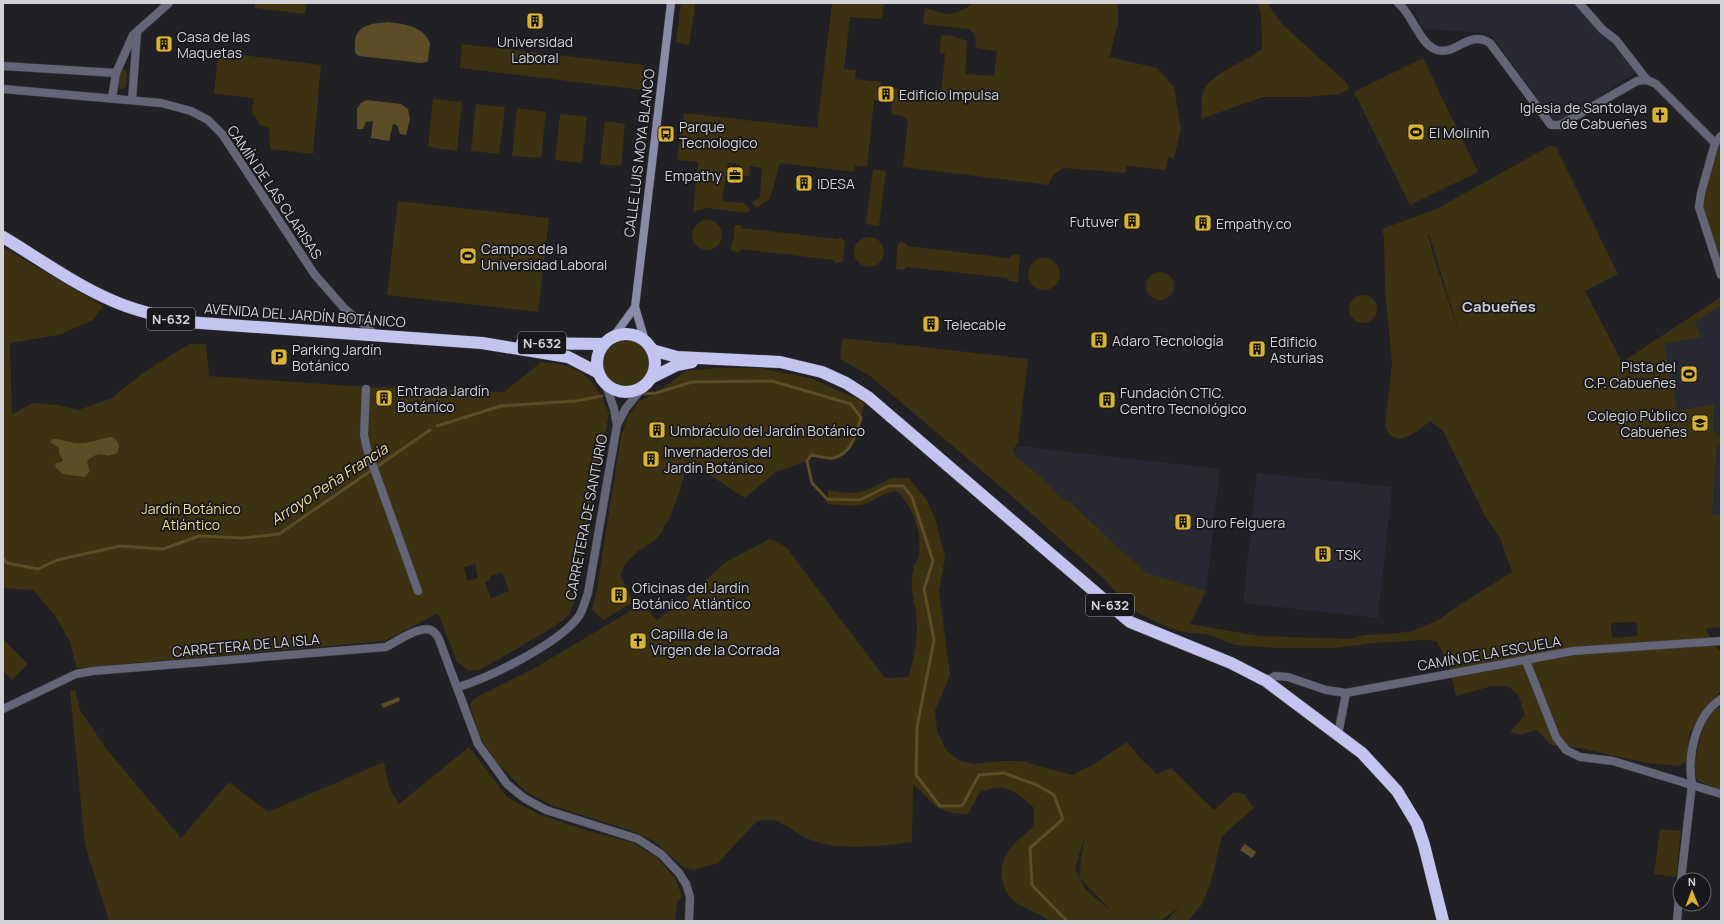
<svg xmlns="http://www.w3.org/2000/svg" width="1724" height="924" viewBox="0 0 1724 924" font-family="Manrope,sans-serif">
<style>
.built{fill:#282833}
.green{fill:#3c3111;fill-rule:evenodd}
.water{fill:#5b4e26}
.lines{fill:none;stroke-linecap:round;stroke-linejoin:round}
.stream{stroke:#5b4e26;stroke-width:3}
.street-casing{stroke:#3d3d41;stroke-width:9}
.secondary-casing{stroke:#3d3d41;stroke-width:9}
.highway-casing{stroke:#3d3d41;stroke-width:13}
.street{stroke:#646576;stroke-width:8}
.secondary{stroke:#8a8ba7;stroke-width:8}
.highway{stroke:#c3c4ef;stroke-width:12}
.labels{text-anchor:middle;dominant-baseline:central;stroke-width:3.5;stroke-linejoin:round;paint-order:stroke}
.shield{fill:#17171c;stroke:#9b9b9f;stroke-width:1}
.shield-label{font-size:13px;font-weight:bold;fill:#d3d3d7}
.poi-label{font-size:14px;fill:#d3d3d7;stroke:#17171c;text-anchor:start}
.street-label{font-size:14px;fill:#d3d3d7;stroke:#17171c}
.park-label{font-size:14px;fill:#f0d995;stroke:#17171c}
.neighbourhood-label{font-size:15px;font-weight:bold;fill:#cbcbd3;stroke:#17171c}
.water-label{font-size:15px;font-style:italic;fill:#f6df9b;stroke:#17171c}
</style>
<rect width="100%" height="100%" fill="#202025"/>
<g class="built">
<polygon points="1402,3 1577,3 1637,72 1562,120 1554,122 1490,33 1423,29 1416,12"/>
<polygon points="1721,297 1721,515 1712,514 1643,404 1622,362"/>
<polygon points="1018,446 1220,469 1206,591 1147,573 1113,543 1072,503 1063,500 1042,479 1017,458 1014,453"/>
<polygon points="1257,473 1392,487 1378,618 1243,603"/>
</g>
<g class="green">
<polygon points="255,3 306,3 305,14 255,8"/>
<polygon points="681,3 694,3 695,6 689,45 676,42"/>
<polygon points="832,3 884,3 882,19 850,17 844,69 856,70 855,79 881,82 879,101 874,100 867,167 855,166 854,172 780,163 770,199 756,208 752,202 760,197 762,168 750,166 749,177 741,175 740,164 728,163 722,201 744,203 750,209 748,213 706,208 693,212 698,162 677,160 684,113 817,128"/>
<path d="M973,3H1118V24L1109,57L1157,68L1174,87L1181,129L1174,158L1168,157L1166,170L1127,166L1125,173L1063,168L1053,175L1048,185L903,167L908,121L903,116L891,114L893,88L941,93L945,54L940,53L941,35L953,36L967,41L965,74L994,76L997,51L976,48L975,36L969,29L923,24L925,8C949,15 952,18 973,3Z"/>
<path d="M1258,3H1267L1282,24L1347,83L1349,89L1339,94L1308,97H1263L1201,119C1202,110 1201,100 1203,92C1207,75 1249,60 1262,49L1261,14Z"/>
<polygon points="462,44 644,65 642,90 460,68"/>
<polygon points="218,52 321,65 313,154 270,149 269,128 261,126 252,112 254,98 214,94"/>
<polygon points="1423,58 1478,172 1410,205 1354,92"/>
<path d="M121,69L125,70L127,74L126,86L121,90C115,85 119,76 121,69Z"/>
<polygon points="433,99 462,102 457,151 428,147"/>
<polygon points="476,104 505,107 499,154 471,151"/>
<polygon points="517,108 546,112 541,158 512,156"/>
<polygon points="560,114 587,117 582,163 555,160"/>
<polygon points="605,121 625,124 621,166 600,164"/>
<polygon points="1721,136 1721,275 1703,222 1701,193"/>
<path d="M1550,146L1556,147L1618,274L1585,291L1622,362L1721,297V306L1695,322L1701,337L1664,344L1677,411L1714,404L1713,431L1721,438V445L1717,443L1712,514L1721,515V627L1705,629L1719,650H1721V691L1702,713L1689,734V749L1686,762L1678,766L1647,763L1580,748L1551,745L1537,730L1519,735L1510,732L1525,715L1518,694L1507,686H1492L1456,696L1448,662L1436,641L1424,640L1373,643L1335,648H1274L1235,645L1210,635L1178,631L1162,625L1136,612L1104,580L1112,586L1015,499L870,376L840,359L843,338L1028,359L1018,442L1013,451L1017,458L1042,478L1063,500L1072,503L1113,543L1147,573L1206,591L1190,624L1259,636L1348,639L1365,635L1390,634L1413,631L1440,619L1459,605L1512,572L1500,538L1485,516L1443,431L1430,421C1420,429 1402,446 1389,434C1388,432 1386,427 1385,425L1392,364L1385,289L1384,237L1382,229L1436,209ZM1428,234H1429L1461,338L1433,255ZM1636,622L1638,636L1612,638L1611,623Z"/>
<polygon points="873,169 886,171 879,226 866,224"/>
<polygon points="398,201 549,218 538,312 387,295"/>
<circle cx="707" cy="235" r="15"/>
<polygon points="735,225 741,225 742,228 838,239 840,237 845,241 843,262 835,263 833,260 741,249 739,252 732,251 730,248 734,238 734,226"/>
<circle cx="869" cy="252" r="15"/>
<polygon points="900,242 906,243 908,246 1009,258 1014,254 1020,255 1018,282 1009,281 1007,278 907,267 903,270 896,269 897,246"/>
<path d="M3,247L103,306L93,320L59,335L10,343L12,414L33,403L58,405L78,410L112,398L144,372L189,344H206L209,376L353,386L504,392L541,362C582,365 593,376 609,413L574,603L569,615L554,627L478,671L468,670L457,662L438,613L385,641L77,668L69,640L54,614L33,590L3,588ZM475,564L478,578L467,581L464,567ZM502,572L509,591L491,598L485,582L491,580L490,576Z"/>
<circle cx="1044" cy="274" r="16"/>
<circle cx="1160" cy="286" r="14"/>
<circle cx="1363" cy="309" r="14"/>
<circle cx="626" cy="363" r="29"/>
<path d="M718,368H760L810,378L865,402C860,421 856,453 833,458C827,459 818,456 811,455L807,461L776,472L745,498L688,461L680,491L669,519L657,539L637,552L626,563L620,575L633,602L604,620L592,610L597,589L621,436L628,416L638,402L656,393L686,371Z"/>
<path d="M891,478H909L926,499L936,521L945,557L939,591L950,675L935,711L937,730L946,750L960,761L974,764L1001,761H1022L1072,775L1094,764L1127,742L1142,760L1157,774L1171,768L1214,810L1234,792L1244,794L1254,808L1222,836L1210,885L1202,904L1189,920L1166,921L1180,907L1160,921H1049C1038,912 1023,908 1014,901C999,888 998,865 1009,850C1014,842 1027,833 1034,826V808C1015,790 1006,782 980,792L968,814C934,813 935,804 913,784L912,842C881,846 835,852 806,838C787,829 779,814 756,822L718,863L693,870L682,866L653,841L632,831L553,806L525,791L497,763L483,742L478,732L470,705L473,699L533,669L642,604L657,620L685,599L727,561L770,539L786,547L885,678L908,677C916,655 918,634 916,611C915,604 912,597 912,590C911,583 912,573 914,566C916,562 919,559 919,555C922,533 913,506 897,491C883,492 877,500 865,504C853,507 839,505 827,504L828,490C859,496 865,492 891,478ZM1084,838L1079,877L1075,869ZM1080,879H1081L1112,912L1085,889Z"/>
<polygon points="3,639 28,664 12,680 3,671"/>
<polygon points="75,690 80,710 108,751 181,838 229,782 268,812 384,762 389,787 399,804 469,747 507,797 538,814 585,830 631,842 655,856 675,878 682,896 677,903 675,921 109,921 85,845 70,691"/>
<polygon points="1721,706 1721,790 1698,781 1693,769 1701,735 1709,714"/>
<polygon points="1660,829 1681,831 1676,877 1654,874"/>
</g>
<g class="water">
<path d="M388,22C405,24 423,26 430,43L428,61L422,63L359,56L356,54C354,50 355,46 355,41C357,24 375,23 388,22Z"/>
<polygon points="367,100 401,104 408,109 410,119 406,135 400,134 397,125 393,124 389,141 371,138 373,121 366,122 363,129 357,129 357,109 361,103"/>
<path d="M112,437L118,442L119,447L117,453L108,456C99,452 94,455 87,461L90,471L85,477L63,474L56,468L55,464L63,461L59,453V448L50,442L52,439C63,438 73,445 84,443C94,442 102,438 112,437Z"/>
<polygon points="399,697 400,701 383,708 381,704"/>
<polygon points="1245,844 1256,852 1252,858 1240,850"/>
</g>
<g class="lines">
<g class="stream">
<path d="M644,394L656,393L692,382L772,381L851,404L861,418C856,433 852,454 833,458C827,459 818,456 811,455L807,461L812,483L827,499L860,500L888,486H903L912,497L933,561L924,589L934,640L917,727L916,775L940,806H962L979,775L1004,773L1037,785L1054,795L1063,819L1030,848L1032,885L1067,921"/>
<polyline points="437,426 501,406 575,401 602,396"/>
<polyline points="3,558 7,563 38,569 57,560 120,546 163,549 199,536 243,538 279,534 430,430"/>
</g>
<g class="street-casing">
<g id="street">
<path d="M1398,3C1413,15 1419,44 1437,50C1456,56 1469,29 1490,43L1551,125H1560L1637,81L1647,80L1656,84L1715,143"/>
<polyline points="1579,3 1603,30 1616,40 1647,80"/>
<polyline points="3,66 116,73"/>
<polyline points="3,89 161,103 191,111 208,120 222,134 315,275 344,308 376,335"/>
<polyline points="112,98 116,73 133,35 169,3"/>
<polyline points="132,100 137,33"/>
<polyline points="1715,143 1701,193 1699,207 1721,275"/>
<polyline points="1715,143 1721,136"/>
<polyline points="606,385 614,409 617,425"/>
<polyline points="366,389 364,435 367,449 418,591"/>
<polyline points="1526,661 1556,737 1566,750 1580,757 1613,761 1721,794"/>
<polyline points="1266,681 1275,676 1288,677 1326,690 1346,693 1573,651 1721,641"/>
<path d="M458,687C489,678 560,643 579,616C583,610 585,601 588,593L617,425L626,408L644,386"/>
<path d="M3,709L76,674L93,671L386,647C398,641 425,621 435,633C437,635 439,639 440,642L478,744L507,784L524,798L546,810L638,839L661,854L679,873L686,884L690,897L689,921"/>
<polyline points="1338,735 1346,693"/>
<path d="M1681,880L1692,784C1687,756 1695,716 1721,699"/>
<polyline points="1677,921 1680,886"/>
</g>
</g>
<g class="secondary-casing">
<g id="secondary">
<polyline points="614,336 635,307"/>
<polyline points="645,341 635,307 671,3"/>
</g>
</g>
<g class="highway-casing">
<g id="highway">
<path d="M3,237C38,258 74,284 111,300C135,311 161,316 187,322L482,343L568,357L597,372"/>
<circle cx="626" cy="363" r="29"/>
<polyline points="522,343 603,344"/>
<polyline points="652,350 677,357 780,362 822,372 846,383 868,397 1130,622 1231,663 1266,681 1362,753 1397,791 1417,824 1424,845 1443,921"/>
<polyline points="651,378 677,365 692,362"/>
</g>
</g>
<use href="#street" class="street"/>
<use href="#secondary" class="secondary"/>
<use href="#highway" class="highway"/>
</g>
<defs>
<g id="building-square" transform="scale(0.9)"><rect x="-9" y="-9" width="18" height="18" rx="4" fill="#d9b334" stroke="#17171c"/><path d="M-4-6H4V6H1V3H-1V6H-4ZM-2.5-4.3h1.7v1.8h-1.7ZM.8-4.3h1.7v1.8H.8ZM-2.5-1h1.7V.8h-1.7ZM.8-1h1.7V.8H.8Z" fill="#111"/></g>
<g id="church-square" transform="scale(0.9)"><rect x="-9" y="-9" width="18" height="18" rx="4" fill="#d9b334" stroke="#17171c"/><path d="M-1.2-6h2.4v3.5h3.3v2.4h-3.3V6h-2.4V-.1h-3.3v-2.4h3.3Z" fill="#111"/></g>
<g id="stadium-square" transform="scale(0.9)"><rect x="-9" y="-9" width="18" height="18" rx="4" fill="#d9b334" stroke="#17171c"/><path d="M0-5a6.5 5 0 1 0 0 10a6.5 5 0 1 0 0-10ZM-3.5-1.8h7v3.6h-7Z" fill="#111"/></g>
<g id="bus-square" transform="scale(0.9)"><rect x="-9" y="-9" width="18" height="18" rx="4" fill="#d9b334" stroke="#17171c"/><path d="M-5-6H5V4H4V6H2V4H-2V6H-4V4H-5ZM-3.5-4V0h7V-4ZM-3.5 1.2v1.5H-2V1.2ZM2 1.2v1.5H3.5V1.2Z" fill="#111"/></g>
<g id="office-square" transform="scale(0.9)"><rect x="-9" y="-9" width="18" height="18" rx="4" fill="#d9b334" stroke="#17171c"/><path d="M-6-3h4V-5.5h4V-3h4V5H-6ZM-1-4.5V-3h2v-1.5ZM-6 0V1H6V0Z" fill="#111"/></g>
<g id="parking-square" transform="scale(0.9)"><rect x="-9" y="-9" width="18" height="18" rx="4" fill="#d9b334" stroke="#17171c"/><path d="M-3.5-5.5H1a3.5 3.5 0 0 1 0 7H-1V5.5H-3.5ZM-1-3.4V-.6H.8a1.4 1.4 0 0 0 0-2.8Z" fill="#111"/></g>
<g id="school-square" transform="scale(0.9)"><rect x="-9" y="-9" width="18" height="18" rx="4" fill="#d9b334" stroke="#17171c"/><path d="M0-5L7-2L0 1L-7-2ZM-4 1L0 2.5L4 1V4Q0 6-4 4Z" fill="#111"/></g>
</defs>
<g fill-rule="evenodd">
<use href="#building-square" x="535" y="21"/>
<use href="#building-square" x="164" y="44"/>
<use href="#building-square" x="886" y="94"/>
<use href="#church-square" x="1660" y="115"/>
<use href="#stadium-square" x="1416" y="132"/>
<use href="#bus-square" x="666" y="134"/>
<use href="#office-square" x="735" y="175"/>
<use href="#building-square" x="804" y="183"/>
<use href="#building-square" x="1132" y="221"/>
<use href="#building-square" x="1203" y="223"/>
<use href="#stadium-square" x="468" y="256"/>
<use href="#building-square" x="931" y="324"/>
<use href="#building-square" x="1099" y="340"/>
<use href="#building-square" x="1257" y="349"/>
<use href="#parking-square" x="279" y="357"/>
<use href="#stadium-square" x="1689" y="374"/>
<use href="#building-square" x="384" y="398"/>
<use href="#building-square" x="1107" y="400"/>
<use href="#school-square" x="1700" y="423"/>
<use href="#building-square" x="657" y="430"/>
<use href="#building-square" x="651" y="459"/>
<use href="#building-square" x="1183" y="522"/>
<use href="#building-square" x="1323" y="554"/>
<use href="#building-square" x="619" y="595"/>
<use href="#church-square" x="638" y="641"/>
</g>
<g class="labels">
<g class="shield">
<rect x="147" y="308" width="48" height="22" rx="3"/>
<rect x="518" y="332" width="48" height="22" rx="3"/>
<rect x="1086" y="594" width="48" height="22" rx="3"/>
</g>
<g class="shield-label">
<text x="171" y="319">N-632</text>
<text x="542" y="343">N-632</text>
<text x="1110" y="605">N-632</text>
</g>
<g class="poi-label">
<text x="177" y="36">Casa de las<tspan x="177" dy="16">Maquetas</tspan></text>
<text x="535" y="41" text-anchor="middle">Universidad<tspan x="535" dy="16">Laboral</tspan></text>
<text x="899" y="94">Edificio Impulsa</text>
<text x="1647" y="107" text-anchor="end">Iglesia de Santolaya<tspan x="1647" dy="16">de Cabueñes</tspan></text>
<text x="679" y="126">Parque<tspan x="679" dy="16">Tecnologico</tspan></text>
<text x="1429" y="132">El Molinín</text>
<text x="722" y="175" text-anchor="end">Empathy</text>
<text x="817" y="183">IDESA</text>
<text x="1119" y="221" text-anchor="end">Futuver</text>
<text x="1216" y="223">Empathy.co</text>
<text x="481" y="248">Campos de la<tspan x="481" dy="16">Universidad Laboral</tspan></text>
<text x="944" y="324">Telecable</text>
<text x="1112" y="340">Adaro Tecnología</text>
<text x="1270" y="341">Edificio<tspan x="1270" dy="16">Asturias</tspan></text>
<text x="292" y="349">Parking Jardín<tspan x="292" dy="16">Botánico</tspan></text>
<text x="1676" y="366" text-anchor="end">Pista del<tspan x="1676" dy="16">C.P. Cabueñes</tspan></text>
<text x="397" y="390">Entrada Jardín<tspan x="397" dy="16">Botánico</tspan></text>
<text x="1120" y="392">Fundación CTIC.<tspan x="1120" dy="16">Centro Tecnológico</tspan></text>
<text x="1687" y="415" text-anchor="end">Colegio Público<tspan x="1687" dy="16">Cabueñes</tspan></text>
<text x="670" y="430">Umbráculo del Jardín Botánico</text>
<text x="664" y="451">Invernaderos del<tspan x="664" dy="16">Jardín Botánico</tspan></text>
<text x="1196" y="522">Duro Felguera</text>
<text x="1336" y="554">TSK</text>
<text x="632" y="587">Oficinas del Jardín<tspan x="632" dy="16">Botánico Atlántico</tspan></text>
<text x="651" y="633">Capilla de la<tspan x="651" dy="16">Virgen de la Corrada</tspan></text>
</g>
<g class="street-label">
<text transform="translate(639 153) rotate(-83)">CALLE LUIS MOYA BLANCO</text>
<text transform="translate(275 192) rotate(56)">CAMÍN DE LAS CLARISAS</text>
<text transform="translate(305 315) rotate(4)">AVENIDA DEL JARDÍN BOTÁNICO</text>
<text transform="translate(586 517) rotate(-79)">CARRETERA DE SANTURIO</text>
<text transform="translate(246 645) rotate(-5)">CARRETERA DE LA ISLA</text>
<text transform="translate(1489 653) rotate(-10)">CAMÍN DE LA ESCUELA</text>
</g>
<g class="park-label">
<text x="191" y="508">Jardín Botánico<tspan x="191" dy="16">Atlántico</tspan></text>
</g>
<g class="neighbourhood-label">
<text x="1499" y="306">Cabueñes</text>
</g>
<g class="water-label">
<text transform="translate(329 484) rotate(-33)">Arroyo Peña Francia</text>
</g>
</g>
<rect width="1724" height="924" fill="none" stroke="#d3d3d7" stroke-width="8"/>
<g transform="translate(1692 892) rotate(359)"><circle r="19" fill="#17171c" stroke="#626267"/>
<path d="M0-3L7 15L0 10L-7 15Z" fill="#d9b334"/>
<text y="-6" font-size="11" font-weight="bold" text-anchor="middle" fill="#d3d3d7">N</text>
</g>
</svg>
